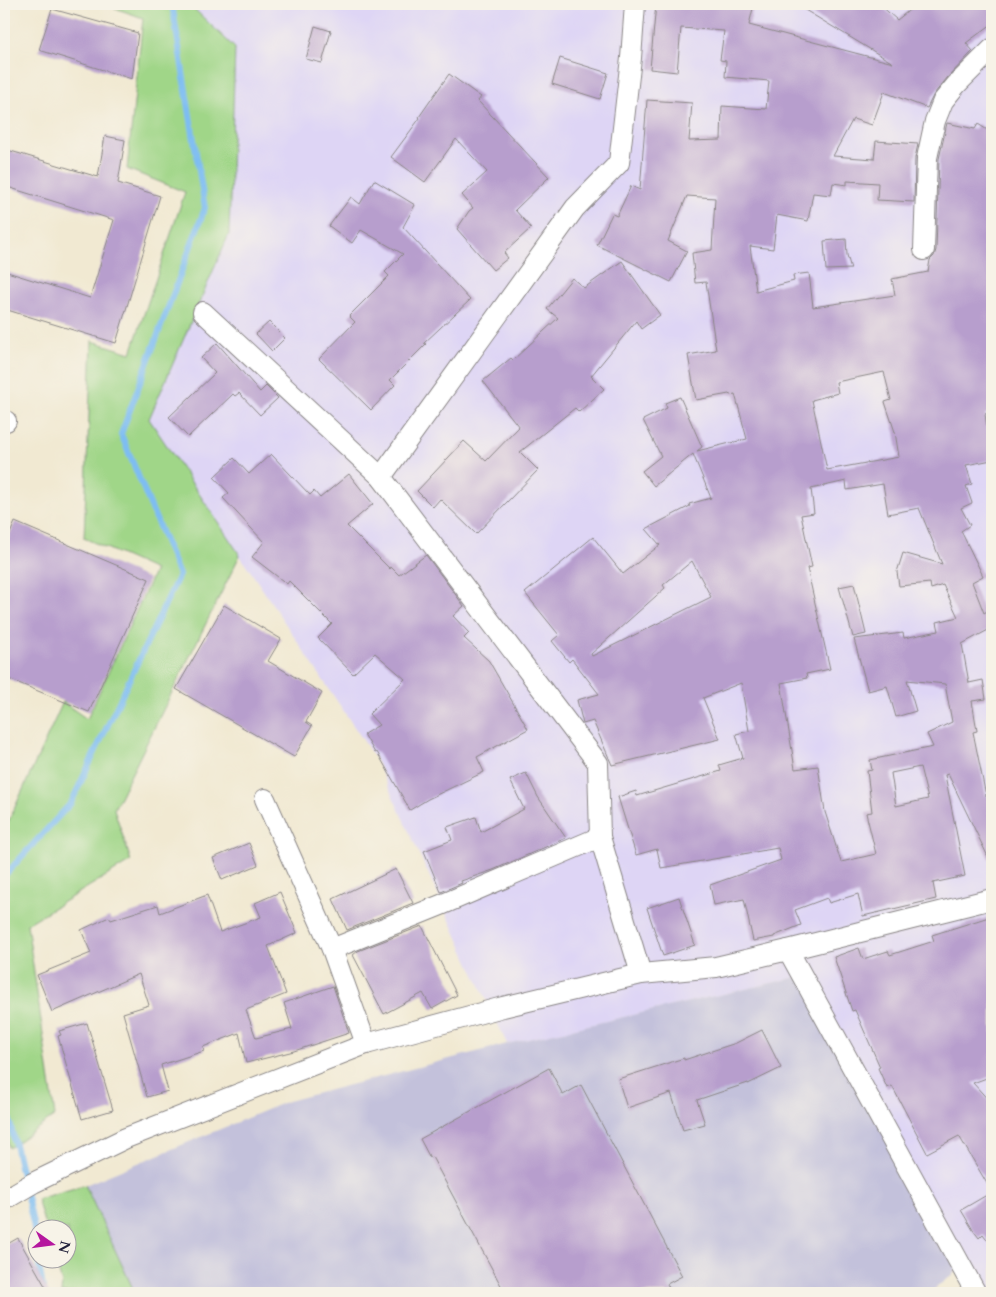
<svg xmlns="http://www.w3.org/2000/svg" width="996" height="1297" viewBox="0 0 996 1297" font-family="Cardo,serif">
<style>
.built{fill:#ded5f5}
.industrial{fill:#c3c1db}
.green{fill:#a0d688;stroke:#617c62}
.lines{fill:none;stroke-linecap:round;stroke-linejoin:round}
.stream{stroke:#7ebdf2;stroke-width:6}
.building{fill:#b79ecd;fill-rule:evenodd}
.minor-casing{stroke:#8a8686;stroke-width:22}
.minor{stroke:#fff;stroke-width:20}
</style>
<rect width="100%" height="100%" fill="#f7f3e8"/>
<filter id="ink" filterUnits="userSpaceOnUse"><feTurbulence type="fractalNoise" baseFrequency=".02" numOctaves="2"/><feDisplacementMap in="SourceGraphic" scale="10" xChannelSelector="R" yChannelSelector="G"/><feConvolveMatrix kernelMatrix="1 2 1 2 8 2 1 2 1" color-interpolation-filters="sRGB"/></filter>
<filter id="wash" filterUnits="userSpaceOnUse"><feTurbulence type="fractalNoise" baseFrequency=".0096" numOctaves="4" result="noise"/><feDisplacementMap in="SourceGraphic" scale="20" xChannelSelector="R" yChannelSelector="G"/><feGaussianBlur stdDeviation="1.12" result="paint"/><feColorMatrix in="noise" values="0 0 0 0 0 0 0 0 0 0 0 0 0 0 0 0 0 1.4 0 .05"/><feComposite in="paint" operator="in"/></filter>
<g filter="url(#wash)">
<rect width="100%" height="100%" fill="#f1e9d2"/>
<polygon class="built" points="189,4 992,4 992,1293 975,1293 806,975 507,1044 375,758 149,419 229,234 235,48"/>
<polygon class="industrial" points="806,975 961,1267 930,1293 135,1293 85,1185 288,1101 507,1044"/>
<g class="green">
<polygon points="103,4 189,4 235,48 229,234 149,419 240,555 114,809 131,861 27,924 55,1116 9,1148 4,1128 4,831 63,702 87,719 155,570 84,538 92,341 131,353 185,192 127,169 143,18"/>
<polygon points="85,1185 135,1293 61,1293 62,1283 55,1260 68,1260 68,1230 46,1229 37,1199"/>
</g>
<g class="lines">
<g class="stream">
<polyline points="4,876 71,803 179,575 121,434 205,208 172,4"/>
<polyline points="4,1096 33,1223 38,1253"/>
<polyline points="38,1260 44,1293"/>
</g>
</g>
<g id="blocks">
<g class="building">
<path d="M656,4H754L749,25L893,63L795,4H879L897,20L917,4H986L992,12V24L966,43L973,51L948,77L934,94L927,108L884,92L872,125L853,119L833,156L874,159L876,141L918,144L915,158L914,202L877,200L878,183L847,181V185L833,183L831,195L813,193L808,221L777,215L773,249L750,246L756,291L794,281L793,275L809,273L813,307L895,295L892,279L928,272L930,260L934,256L936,250L939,159L947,123L975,129L978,124L992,133V242L990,265L992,264V412L985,414L992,460L966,465L972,484L966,486L972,503L961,508L970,525L961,531L983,576L972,582L984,613L992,608V628L962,644L969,683L983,680L986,699L972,701L977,731L973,732L986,796L992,794V865L948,774L945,775L965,876L933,883L936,899L863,916L858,894L829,903L827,898L795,910L801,925L774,936V937L753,941L744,899L714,905L710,885L781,860L778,848L661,868L657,849L636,855L618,797L636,791L637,796L721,771L719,765L743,758L736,734L749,731L741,683L703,698L720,739L612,765L593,721L583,724L577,700L599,694L572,659L569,662L552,641L559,635L525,593L593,537L623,574L660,545L646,529L690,506L689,504L711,498L693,454L654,486L642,471L661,456L643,420L667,408L665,403L680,397L702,447L697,451L747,439L735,394L730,395L729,394L696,400L688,355L716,350L706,282L695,283L692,253L712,250L715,198L687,196L668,241L687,251L671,282L597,245L612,214L617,216L631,186L640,190L647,100L692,103L689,141L721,140L722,106L766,109L769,81L725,77L726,61L720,60L724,31L681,28L677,72L650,69ZM884,372L891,400L885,402L895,432L899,457L827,470L812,400L838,393L836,382ZM846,481L847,490L883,484L888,514L919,508L942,564L903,553L897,572L899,586L930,583L931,589L943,585L958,617L937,622L939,631L904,638L903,633L854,639L868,691L887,686L896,717L916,711L907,680L945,684L952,722L927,734L933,747L870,760L872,770L867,771L872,812L866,813L876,854L841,862L825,812L818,766L795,769L781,683L807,678L806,674L830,669L807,568L812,567L801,515L814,513L811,489ZM692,561L711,597L592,656L591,654L665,588L663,585ZM920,767L928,799L896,806L891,773Z"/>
<polygon points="52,9 138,33 132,79 39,50"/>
<polygon points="315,26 331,31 322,63 306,59"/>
<polygon points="560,58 608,73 600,99 552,84"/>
<polygon points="449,74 481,97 478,101 549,177 515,210 531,228 504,253 508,258 493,270 457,229 469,211 473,208 462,195 487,172 456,139 425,182 391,157 420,118 419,117"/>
<polygon points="105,136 125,140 118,183 160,196 116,343 4,309 4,271 90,298 114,220 4,186 4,149 98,177"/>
<polygon points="374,180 415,205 403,227 470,300 424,343 426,344 390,380 395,385 371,410 319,359 355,322 349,316 389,276 385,272 403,254 361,230 352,243 329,226 351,197 360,204"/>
<polygon points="846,239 847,255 851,269 826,270 824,241"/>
<polygon points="622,261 660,315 641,329 636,321 591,376 604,389 579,412 575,408 520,452 538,470 476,534 440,499 433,507 417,491 464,441 486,461 519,427 483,381 511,358 513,360 558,318 547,309 572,278 584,288"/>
<polygon points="269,322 285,338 272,351 256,334"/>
<polygon points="217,343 260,392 266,386 278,398 260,415 239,393 235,396 233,394 188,437 169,417 215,373 201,358"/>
<polygon points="271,454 310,495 314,491 320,498 349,474 373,504 347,526 390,569 391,567 399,575 426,555 464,606 453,616 469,633 464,638 489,661 528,729 477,757 484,772 428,799 410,810 377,752 375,753 364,734 379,725 369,714 405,679 375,653 353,674 318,638 332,624 289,581 287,584 252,557 264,542 223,498 229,493 214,477 234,458 249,474"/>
<polygon points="15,522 149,579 89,712 4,677 4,548"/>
<polygon points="854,584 866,634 853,637 839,587"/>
<polygon points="224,605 281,639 268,661 322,693 306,722 312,726 294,757 176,689"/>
<polygon points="526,773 538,797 566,838 493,870 461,881 462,883 441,892 424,851 452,840 447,827 476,817 481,832 524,809 510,780"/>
<polygon points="249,843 258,865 222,880 213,858"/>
<polygon points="396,869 413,903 347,930 333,899"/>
<polygon points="280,892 297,933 268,946 286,994 246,1010 256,1038 292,1029 284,1003 333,986 349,1033 294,1051 246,1063 239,1033 203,1047 204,1051 161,1065 168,1091 147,1097 123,1013 149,1005 139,974 52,1012 37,975 91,953 81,930 109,917 111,920 158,905 160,913 207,895 220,932 261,917 255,903"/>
<polygon points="679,897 695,945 663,956 647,908"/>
<polygon points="992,916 992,1076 973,1083 992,1104 992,1246 983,1234 979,1238 973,1230 961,1210 992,1192 959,1136 927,1153 892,1086 887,1088 878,1068 880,1067 855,1010 852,1011 834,957 859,948 863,959 888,951 890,955 934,941 932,935"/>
<polygon points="422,926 457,995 432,1009 423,993 384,1014 353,955 358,951"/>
<polygon points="87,1023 113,1110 82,1119 58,1036 61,1035 59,1031"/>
<polygon points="762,1030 781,1068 748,1084 748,1083 697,1100 705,1124 683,1130 671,1093 627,1108 618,1079 684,1058 684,1060 736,1043"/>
<polygon points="549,1068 563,1095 581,1085 682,1276 667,1284 672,1293 505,1293 432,1157 430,1158 420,1139"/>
<polygon points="18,1238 49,1293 4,1293 4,1246"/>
</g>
</g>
</g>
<g filter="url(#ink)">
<use href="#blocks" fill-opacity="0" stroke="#8a8686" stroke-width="1"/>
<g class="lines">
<g class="minor-casing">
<g id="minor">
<polyline points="924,250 927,158 935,121 943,101 956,85 992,49"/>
<polyline points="203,312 381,477 598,763 600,837 641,974"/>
<polyline points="4,420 6,421"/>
<polyline points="381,477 575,208 619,163 631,58 635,4"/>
<polyline points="265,799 332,949 366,1044"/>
<polyline points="332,949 441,905 600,837"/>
<polyline points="788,950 976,1293"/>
<polyline points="4,1200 33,1183 126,1138 366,1044 503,1007 641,974 716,967 788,950 992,899"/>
</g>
</g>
<use href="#minor" class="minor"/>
</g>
</g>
<rect width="996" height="1297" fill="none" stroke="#f7f3e8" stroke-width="20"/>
<g transform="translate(52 1244) rotate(104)"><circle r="24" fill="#f7f3e8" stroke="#a29fa3"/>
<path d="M0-4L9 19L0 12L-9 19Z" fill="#b5179e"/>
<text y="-8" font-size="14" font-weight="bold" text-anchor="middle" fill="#22223b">N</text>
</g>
</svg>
